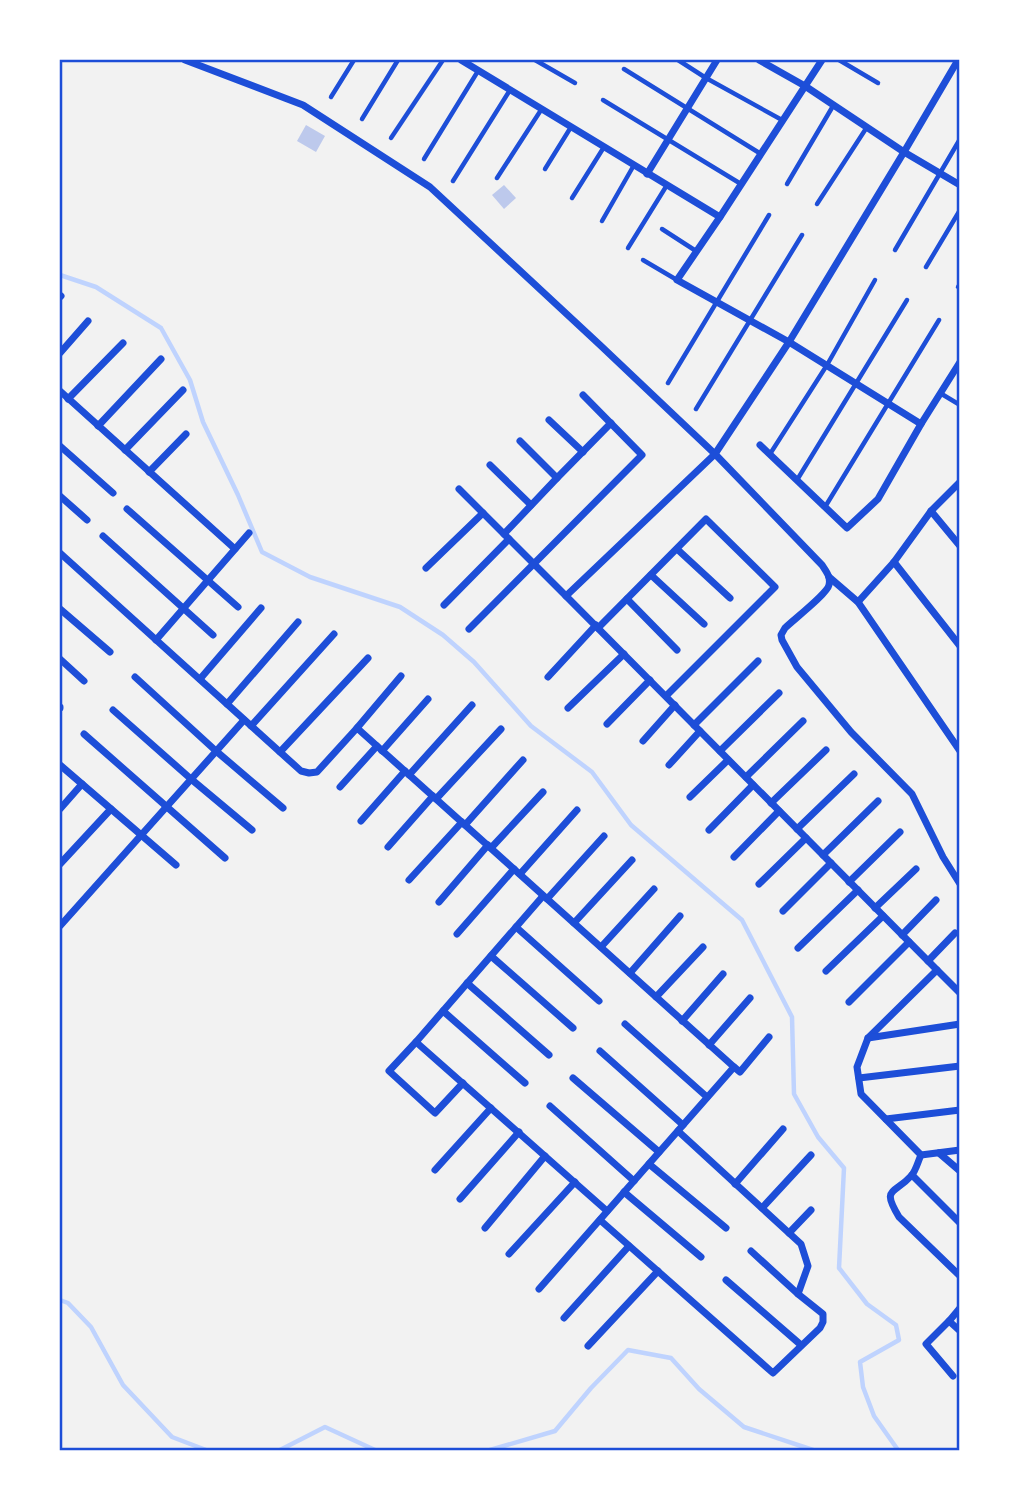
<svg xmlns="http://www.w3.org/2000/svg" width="1019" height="1510" viewBox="0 0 1019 1510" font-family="Inter,sans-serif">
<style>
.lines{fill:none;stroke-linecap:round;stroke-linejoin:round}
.stream{stroke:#bfd3fe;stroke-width:4.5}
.building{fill:#bdc9ec}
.service{stroke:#1d4ed8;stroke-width:4.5}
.minor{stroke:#1d4ed8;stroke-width:7}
.neatline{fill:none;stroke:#1d4ed8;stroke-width:2.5}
</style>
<rect width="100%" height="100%" fill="#f2f2f2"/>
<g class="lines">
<g class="stream">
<polyline points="60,275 96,287 161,328 190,380 203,422 238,495 262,552 310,577 400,607 443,635 474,662 531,726 592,772 631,825 742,920 792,1017 794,1094 818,1137 844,1168 839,1268 867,1304 896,1325 899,1340 860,1362 863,1387 874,1416 898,1450"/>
<polyline points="60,1300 68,1303 91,1327 123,1385 172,1437 206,1450"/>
<polyline points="280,1450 325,1427 375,1450"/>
<polyline points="490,1450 555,1431 591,1388 628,1350 671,1358 699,1389 744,1427 813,1450"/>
</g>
</g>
<g class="building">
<polygon points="306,125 325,136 316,152 297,141"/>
<polygon points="504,185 516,198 504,209 492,195"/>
</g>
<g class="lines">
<g class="service">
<polyline points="535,60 575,83"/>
<polyline points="678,60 706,78 782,120"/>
<polyline points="839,60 878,83"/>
<polyline points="624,69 761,154"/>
<polyline points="331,97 354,60"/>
<polyline points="603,100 741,184"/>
<polyline points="362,119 398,60"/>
<polyline points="391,138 443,60"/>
<polyline points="424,159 478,71"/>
<polyline points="545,169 571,127"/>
<polyline points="497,178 541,110"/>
<polyline points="453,181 510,90"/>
<polyline points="787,184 833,106"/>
<polyline points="572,198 604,147"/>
<polyline points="817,204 867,127"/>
<polyline points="602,221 634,165"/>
<polyline points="662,229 696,251"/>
<polyline points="628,248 667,185"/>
<polyline points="895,250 960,139"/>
<polyline points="643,260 677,280"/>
<polyline points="926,267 960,210"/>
<polyline points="958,287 960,284"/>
<polyline points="668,383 769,215"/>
<polyline points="940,393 960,405"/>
<polyline points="696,409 802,235"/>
<polyline points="770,454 827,365 875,280"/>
<polyline points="797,480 907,300"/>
<polyline points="825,507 939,320"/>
</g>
<g class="minor">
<path d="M185,60L303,105L430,187L600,345L715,454L822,565C826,571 831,577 829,585C827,594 793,620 785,628L781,635L782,640L797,667L851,732L912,794L943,857L960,884"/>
<polyline points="461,60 720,217 677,280 789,342 921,424 960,362"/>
<polyline points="759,60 805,86 904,152 960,185"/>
<path d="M958,60L904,152L789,342L715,454L566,596L937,970L868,1038L857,1067L861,1094L921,1155C918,1161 916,1171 911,1176C894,1195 881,1187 899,1217L960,1276"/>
<polyline points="647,174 717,60"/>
<polyline points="720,217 822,60"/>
<polyline points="60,297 61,296"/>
<polyline points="60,353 88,321"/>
<polyline points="60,391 235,549"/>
<polyline points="68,399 123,343"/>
<polyline points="549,420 583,452"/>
<polyline points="98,426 161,359"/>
<polyline points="520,441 557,478"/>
<polyline points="760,445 847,528 878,499 921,424"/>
<polyline points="60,446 113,493"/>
<polyline points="125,450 183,390"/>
<polyline points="490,465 531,505"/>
<polyline points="149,472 186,434"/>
<polyline points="459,489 566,596"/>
<polyline points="60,496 87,520"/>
<polyline points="127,509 238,607"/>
<polyline points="931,511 960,546"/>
<polyline points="504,534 557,478 611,423"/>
<polyline points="103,536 213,635"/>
<polyline points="677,549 730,598"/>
<polyline points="60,553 301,771 309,773 317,772 357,728 734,1067 539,1289"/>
<polyline points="894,562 960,646"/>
<polyline points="426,568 483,513"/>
<polyline points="651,575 704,624"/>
<polyline points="829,577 858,602 960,751"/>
<polyline points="627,599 677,650"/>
<polyline points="858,602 894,562 931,511 960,482"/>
<polyline points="444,605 509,539"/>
<polyline points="60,609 110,652"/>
<polyline points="598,628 706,519 775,587 666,696"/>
<polyline points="469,629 642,455 583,395"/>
<polyline points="156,640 249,533"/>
<polyline points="60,659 84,681"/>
<polyline points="135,677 216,751 283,808"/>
<polyline points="548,677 596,625"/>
<polyline points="200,679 261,608"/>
<polyline points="227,704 298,622"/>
<polyline points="60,707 60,708"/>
<polyline points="568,708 624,654"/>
<polyline points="113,710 191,779 252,830"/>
<polyline points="607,724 650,680"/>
<polyline points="694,725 758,661"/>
<polyline points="251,726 334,634"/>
<polyline points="357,728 401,676"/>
<polyline points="84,734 225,858"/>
<polyline points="643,741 675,705"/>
<polyline points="382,751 428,699"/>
<polyline points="720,751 779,693"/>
<polyline points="280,752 368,658"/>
<polyline points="60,765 176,865"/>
<polyline points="669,765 700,731"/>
<polyline points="409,775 472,705"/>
<polyline points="746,777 803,721"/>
<polyline points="340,787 377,746"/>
<polyline points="690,797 728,760"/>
<polyline points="436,799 501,729"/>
<polyline points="771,803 826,750"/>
<polyline points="60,809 82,784"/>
<polyline points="361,821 405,771"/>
<polyline points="465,825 523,760"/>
<polyline points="797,829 854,774"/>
<polyline points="709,830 753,785"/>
<polyline points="388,847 433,796"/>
<polyline points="491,848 543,792"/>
<polyline points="823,855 878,801"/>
<polyline points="734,857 779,811"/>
<polyline points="60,864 111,809"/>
<polyline points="520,874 577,810"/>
<polyline points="409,880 462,822"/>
<polyline points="849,882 900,832"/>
<polyline points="759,884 806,838"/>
<polyline points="543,896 416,1042 607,1211"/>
<polyline points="547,899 604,836"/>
<polyline points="439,902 488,845"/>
<polyline points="875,908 916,869"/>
<polyline points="783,911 831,863"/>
<polyline points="574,923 632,860"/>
<polyline points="60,926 244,720"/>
<polyline points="516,927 599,1001"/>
<polyline points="457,934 514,869"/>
<polyline points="902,935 936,900"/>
<polyline points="601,947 654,889"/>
<polyline points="798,948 858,890"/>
<polyline points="491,956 573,1028"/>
<polyline points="928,961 955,933"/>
<polyline points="937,970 960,993"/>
<polyline points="826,971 883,916"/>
<polyline points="630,973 680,916"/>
<polyline points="467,983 549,1055"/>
<polyline points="656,997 703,947"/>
<polyline points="849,1002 909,942"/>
<polyline points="443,1011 525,1083"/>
<polyline points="682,1021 723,974"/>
<polyline points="625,1024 707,1097"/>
<polyline points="868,1038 960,1024"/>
<polyline points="416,1042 389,1071 435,1113 463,1083"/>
<polyline points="709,1045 750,998"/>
<polyline points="600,1051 683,1125"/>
<polyline points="734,1067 740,1072 769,1037"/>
<polyline points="573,1078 659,1152"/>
<polyline points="859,1078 960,1066"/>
<polyline points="550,1106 634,1181"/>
<polyline points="886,1119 960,1110"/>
<polyline points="939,1153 960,1171"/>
<polyline points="921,1155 960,1150"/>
<polyline points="649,1164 726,1228"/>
<polyline points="435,1170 491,1108"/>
<polyline points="912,1175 960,1223"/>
<polyline points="735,1184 783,1129"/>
<polyline points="624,1192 701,1257"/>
<polyline points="460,1199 519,1132"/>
<polyline points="762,1208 811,1155"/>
<polyline points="600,1220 773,1373 820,1328 823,1322 823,1314 798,1294 808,1266 801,1244 678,1131"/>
<polyline points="485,1228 545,1156"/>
<polyline points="789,1233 811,1210"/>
<polyline points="751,1251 798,1294"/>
<polyline points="509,1254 575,1182"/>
<polyline points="726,1280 801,1345"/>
<polyline points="564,1318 629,1246"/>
<polyline points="949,1321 960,1331"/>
<polyline points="588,1346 658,1271"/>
<polyline points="953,1376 926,1344 950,1320 960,1308"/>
</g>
</g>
<rect width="1019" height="1510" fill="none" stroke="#ffffff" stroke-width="122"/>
<rect x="61" y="61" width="897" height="1388" class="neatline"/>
</svg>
